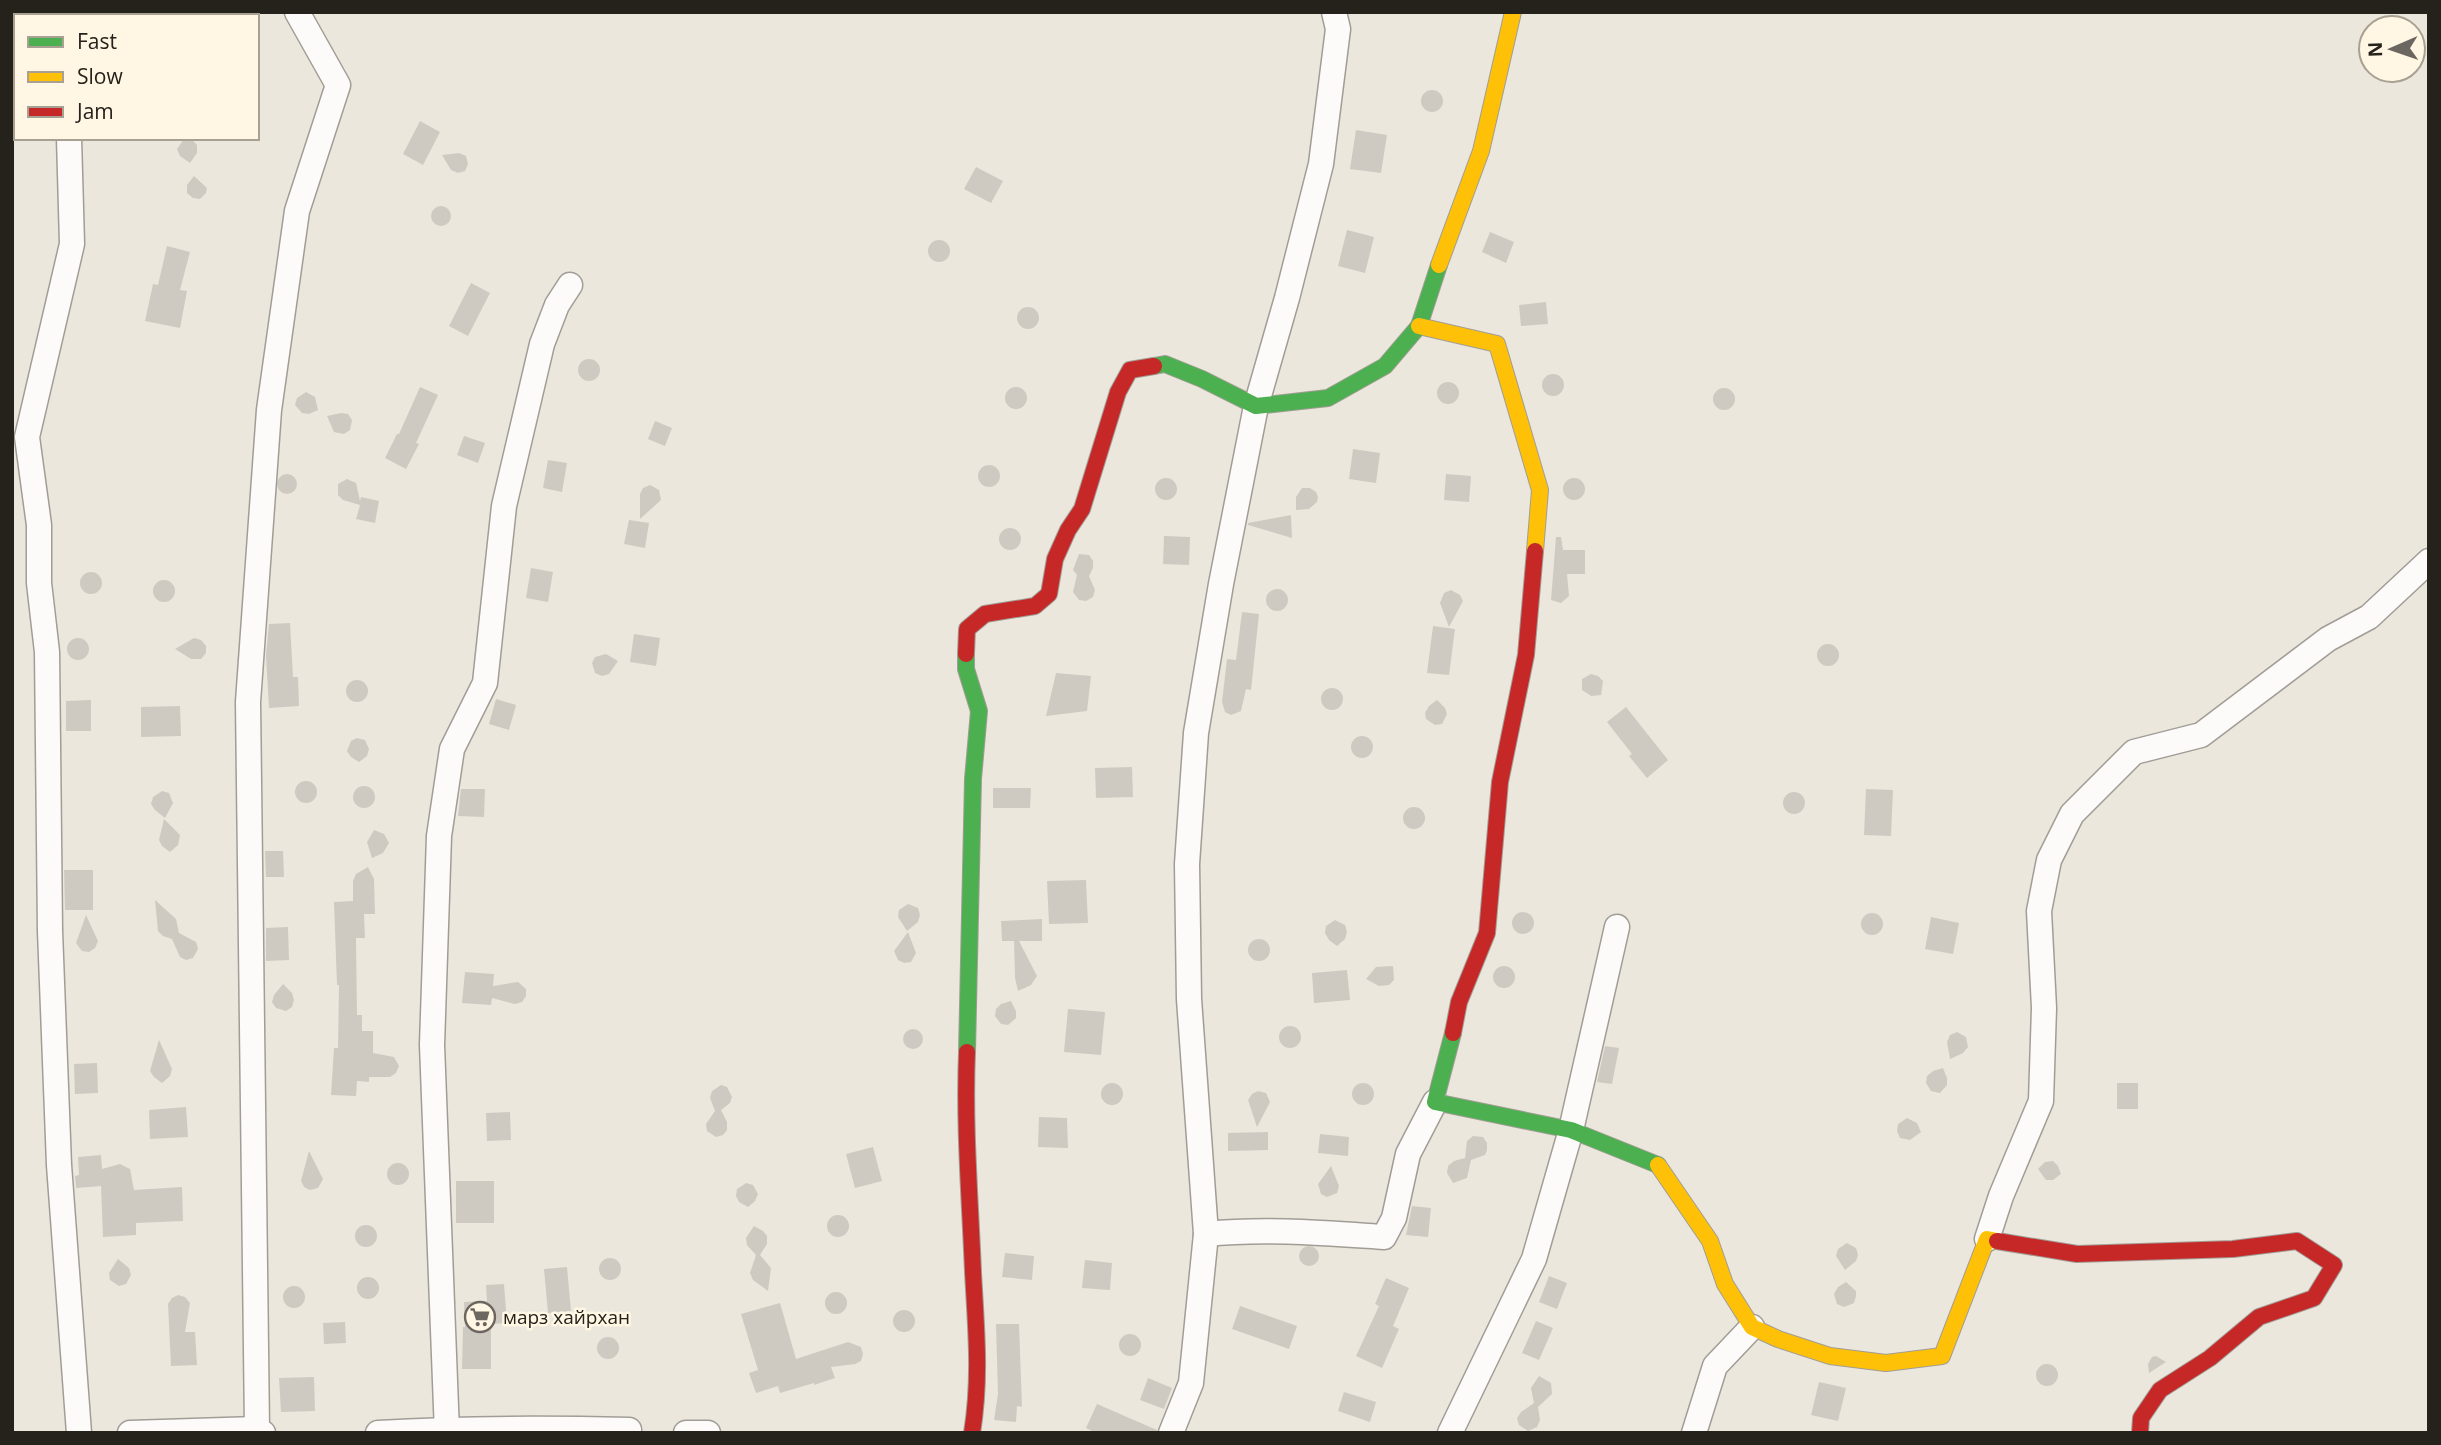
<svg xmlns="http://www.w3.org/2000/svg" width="2441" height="1445" viewBox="0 0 2441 1445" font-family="'Open Sans',sans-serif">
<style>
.building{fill:#cecac2}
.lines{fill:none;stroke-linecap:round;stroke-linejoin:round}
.street-casing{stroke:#a19d96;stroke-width:27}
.fast-casing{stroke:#a19d96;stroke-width:18}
.slow-casing{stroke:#a19d96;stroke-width:18}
.jam-casing{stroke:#a19d96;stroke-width:18}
.street{stroke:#fcfbfa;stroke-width:24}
.fast{stroke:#4caf50;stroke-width:16}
.slow{stroke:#ffc107;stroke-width:16}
.jam{stroke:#c62828;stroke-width:16}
.labels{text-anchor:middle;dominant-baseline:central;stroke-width:5;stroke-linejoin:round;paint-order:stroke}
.poi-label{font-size:19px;fill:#25211b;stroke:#fff6e3;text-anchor:start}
</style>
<rect width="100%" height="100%" fill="#ece7dc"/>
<g class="building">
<circle cx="1432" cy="101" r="11"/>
<polygon points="420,121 440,132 423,165 403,154"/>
<polygon points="1356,130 1387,135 1381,173 1350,169"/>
<polygon points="184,139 192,140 197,145 197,153 190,163 180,156 177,149"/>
<polygon points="459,153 466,156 468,164 465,171 458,173 451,170 442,155"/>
<polygon points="976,167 1003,181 991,203 964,189"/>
<polygon points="194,176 207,188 206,193 200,199 193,198 187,193 187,185"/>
<circle cx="441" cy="216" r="10"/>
<polygon points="1347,230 1374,237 1365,273 1338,266"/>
<polygon points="1490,232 1514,242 1506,263 1482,252"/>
<circle cx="939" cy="251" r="11"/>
<polygon points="167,246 190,252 180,290 187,291 180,328 145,321 153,284 158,285"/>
<polygon points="471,283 490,293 468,336 449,326"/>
<polygon points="1546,302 1548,324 1521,326 1519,305"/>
<circle cx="1028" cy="318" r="11"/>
<circle cx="589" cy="370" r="11"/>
<circle cx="1553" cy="385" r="11"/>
<circle cx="1448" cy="393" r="11"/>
<polygon points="420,387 438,395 416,443 419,444 406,469 385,458 397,434 399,434"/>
<circle cx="1016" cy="398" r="11"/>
<circle cx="1724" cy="399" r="11"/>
<polygon points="306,392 315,397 318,410 309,414 302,413 295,405 297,398"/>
<polygon points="341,413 348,414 352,420 350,430 344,434 334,432 327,416"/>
<polygon points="655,421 672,428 665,446 648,439"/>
<polygon points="464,436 485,443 478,463 457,455"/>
<polygon points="1353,449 1380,453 1376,483 1349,479"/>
<polygon points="548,460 567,463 562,492 543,488"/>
<circle cx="989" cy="476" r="11"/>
<circle cx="287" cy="484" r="10"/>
<polygon points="1446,474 1471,476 1469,502 1444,500"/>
<circle cx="1166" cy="489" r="11"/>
<circle cx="1574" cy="489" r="11"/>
<polygon points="347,479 356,483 360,501 361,497 379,501 375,523 356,519 360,505 343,500 338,495 338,484"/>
<polygon points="650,485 659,490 661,500 640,519 640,494 643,488"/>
<polygon points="1302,488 1310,488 1316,492 1318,497 1317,502 1309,509 1296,510 1296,497"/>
<polygon points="1291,515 1292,538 1248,525 1248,523"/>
<polygon points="629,520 649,523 645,548 624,544"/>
<circle cx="1010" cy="539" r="11"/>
<polygon points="1164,536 1190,537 1189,565 1163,564"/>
<polygon points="1556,537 1561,537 1563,550 1585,550 1585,574 1567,574 1569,596 1561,603 1551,600"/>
<polygon points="1079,554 1089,555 1093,561 1093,568 1089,576 1095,590 1093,597 1086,601 1079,600 1073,592 1077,575 1073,570"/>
<polygon points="531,568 553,572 548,602 526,598"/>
<circle cx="91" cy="583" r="11"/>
<circle cx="164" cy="591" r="11"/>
<circle cx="1277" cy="600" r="11"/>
<polygon points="1451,590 1460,595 1463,601 1449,627 1440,603 1444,593"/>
<polygon points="1242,612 1259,614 1251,690 1246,689 1241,711 1231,715 1225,712 1222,702 1227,659 1236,660"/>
<polygon points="290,623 293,677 298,677 299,706 269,708 266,655 269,624"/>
<polygon points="1433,626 1455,629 1449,675 1427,673"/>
<polygon points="634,634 660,638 656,666 630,662"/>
<circle cx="78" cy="649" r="11"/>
<polygon points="194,638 201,640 206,646 206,653 201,659 191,659 175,649"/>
<circle cx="1828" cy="655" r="11"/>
<polygon points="606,654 618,661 609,674 602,676 595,673 592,663 595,657"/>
<polygon points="1056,673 1091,676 1087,711 1046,716"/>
<polygon points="1591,674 1598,676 1603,681 1601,695 1591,696 1582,690 1582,679"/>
<circle cx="357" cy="691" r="11"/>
<circle cx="1332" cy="699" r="11"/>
<polygon points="496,699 516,705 509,730 489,724"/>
<polygon points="91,700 91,731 66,731 66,701"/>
<polygon points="1437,700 1445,708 1447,714 1442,724 1435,725 1426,719 1425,713 1429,706"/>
<polygon points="180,706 181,736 141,737 141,707"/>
<polygon points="1626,707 1668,760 1647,778 1629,756 1632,754 1607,722"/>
<circle cx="1362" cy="747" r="11"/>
<polygon points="357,738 365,740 369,749 367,756 359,762 351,757 347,751 351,741"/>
<polygon points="1132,767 1133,797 1096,798 1095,768"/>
<circle cx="306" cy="792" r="11"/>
<circle cx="364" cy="797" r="11"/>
<polygon points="993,788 1031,788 1030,808 993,808"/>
<polygon points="461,789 485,789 484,817 458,816"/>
<polygon points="1866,789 1893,790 1891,836 1864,835"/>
<polygon points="162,791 169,793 173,803 165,818 155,810 151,804 153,797"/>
<circle cx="1794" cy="803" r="11"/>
<circle cx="1414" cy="818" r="11"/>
<polygon points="164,819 180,835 178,845 170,852 162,846 159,840"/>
<polygon points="374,830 384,834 389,843 383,853 372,858 367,842"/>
<polygon points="265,851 283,851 284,877 266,877"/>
<polygon points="368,867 374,879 375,914 364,914 365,938 356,938 357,1015 362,1015 362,1031 373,1031 373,1053 394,1057 399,1066 396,1073 390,1077 369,1077 369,1082 357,1081 356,1096 331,1095 334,1048 338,1048 339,985 337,985 334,902 353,901 353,881 356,874"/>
<polygon points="64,870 93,870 93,910 65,910"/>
<polygon points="1086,880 1088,923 1049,924 1047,881"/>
<polygon points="155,900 176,919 179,933 196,942 198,949 193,958 186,960 180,957 172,939 163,936 158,931"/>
<polygon points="908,904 918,908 920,915 918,922 907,931 898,917 899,910"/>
<circle cx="1523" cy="923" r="11"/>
<circle cx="1872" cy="924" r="11"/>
<polygon points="86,915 98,941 95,948 89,952 82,951 76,943"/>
<polygon points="1931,917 1959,923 1953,954 1925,949"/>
<polygon points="1042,919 1042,941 1019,941 1037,976 1031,985 1018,991 1015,978 1014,941 1002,941 1001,921"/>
<polygon points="1335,920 1345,925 1347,932 1345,939 1337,946 1329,940 1325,933 1326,926"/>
<polygon points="288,927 289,960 266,961 266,928"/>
<polygon points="908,932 916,953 911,962 904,963 898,960 894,951"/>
<circle cx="1259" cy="950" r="11"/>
<polygon points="1393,966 1394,980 1389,985 1379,986 1366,979 1376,967"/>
<circle cx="1504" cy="977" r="11"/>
<polygon points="1347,970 1350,1000 1314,1003 1312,973"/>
<polygon points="465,972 494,974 493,986 518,982 526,989 526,996 522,1002 515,1004 492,998 491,1005 462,1003"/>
<polygon points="283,984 292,993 294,1000 292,1007 286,1011 276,1008 272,1002 274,995"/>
<polygon points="1011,1001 1016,1011 1016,1018 1008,1025 1001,1024 995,1016 996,1009 1001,1004"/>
<polygon points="1068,1009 1105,1012 1101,1055 1064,1052"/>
<circle cx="1290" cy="1037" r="11"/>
<circle cx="913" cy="1039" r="10"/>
<polygon points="1957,1032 1966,1037 1968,1047 1963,1053 1950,1059 1947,1042 1950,1035"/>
<polygon points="159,1040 172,1069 170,1076 162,1083 154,1077 150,1071"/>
<polygon points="1605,1046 1619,1048 1612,1084 1597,1082"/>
<polygon points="97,1063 98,1093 75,1094 74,1064"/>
<polygon points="1943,1068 1947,1078 1947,1085 1940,1093 1931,1091 1926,1083 1927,1076 1933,1071"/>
<circle cx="1112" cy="1094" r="11"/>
<circle cx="1363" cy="1094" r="11"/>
<rect x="2117" y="1083" width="21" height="26"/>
<polygon points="721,1085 727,1087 732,1097 730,1103 721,1110 727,1122 727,1130 723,1135 716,1137 707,1131 706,1124 715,1111 710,1098 712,1091"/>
<polygon points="1258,1091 1266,1093 1270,1102 1257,1127 1248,1100 1252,1094"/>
<polygon points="186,1107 188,1137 150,1139 149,1110"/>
<polygon points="510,1112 511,1140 487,1141 486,1113"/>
<polygon points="1039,1117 1067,1118 1068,1148 1038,1147"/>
<polygon points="1907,1118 1917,1123 1921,1132 1910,1140 1900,1138 1897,1131 1898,1124"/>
<polygon points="1268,1132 1268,1150 1228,1151 1228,1133"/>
<polygon points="1320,1134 1349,1137 1348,1156 1318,1153"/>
<polygon points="1473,1136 1483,1137 1487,1143 1487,1150 1485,1155 1471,1160 1467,1178 1453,1183 1447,1173 1448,1166 1454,1161 1465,1158 1467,1141"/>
<polygon points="873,1147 882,1181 855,1188 846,1154"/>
<polygon points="309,1151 323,1179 318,1188 310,1190 304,1187 301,1181"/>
<polygon points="101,1155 102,1169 120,1164 130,1169 134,1190 182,1187 183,1221 136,1223 136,1235 103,1237 101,1186 76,1188 75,1176 79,1175 78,1157"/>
<polygon points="2053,1161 2058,1166 2061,1174 2053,1180 2046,1180 2038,1169 2045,1162"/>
<circle cx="398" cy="1174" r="11"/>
<polygon points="1331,1166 1339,1186 1337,1193 1327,1197 1321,1194 1318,1184"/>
<rect x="456" y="1181" width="38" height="42"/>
<polygon points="746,1183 753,1185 758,1194 755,1201 748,1207 739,1202 736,1196 737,1189"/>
<polygon points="1412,1206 1431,1208 1428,1237 1406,1235"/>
<circle cx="838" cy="1226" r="11"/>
<circle cx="366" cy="1236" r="11"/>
<polygon points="754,1226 763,1231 767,1236 767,1244 760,1255 771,1268 768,1291 753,1280 750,1273 756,1255 747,1245 746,1238"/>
<polygon points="1847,1243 1856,1248 1858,1255 1856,1261 1845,1270 1836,1256 1838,1249"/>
<circle cx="1309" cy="1256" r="10"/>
<polygon points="1005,1253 1034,1256 1032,1280 1002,1277"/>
<circle cx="610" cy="1269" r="11"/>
<polygon points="118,1259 129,1268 131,1275 126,1284 119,1286 110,1280 109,1273"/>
<polygon points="1085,1260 1112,1263 1110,1290 1082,1288"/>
<polygon points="567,1267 571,1311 548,1313 544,1269"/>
<polygon points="1549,1276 1567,1283 1557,1309 1539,1302"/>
<circle cx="368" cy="1288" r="11"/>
<polygon points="1386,1278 1409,1288 1393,1326 1399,1329 1382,1368 1356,1356 1379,1306 1375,1304"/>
<polygon points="1846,1282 1856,1291 1856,1296 1854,1303 1844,1307 1837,1304 1834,1294 1838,1287"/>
<polygon points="504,1284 507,1323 491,1324 491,1369 462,1369 463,1327 465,1327 464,1302 487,1301 486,1285"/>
<circle cx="294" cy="1297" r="11"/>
<circle cx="836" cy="1303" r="11"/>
<polygon points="178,1295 185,1297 190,1303 185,1332 195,1332 197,1365 171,1366 168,1304 172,1298"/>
<polygon points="780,1303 796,1359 848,1342 861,1347 863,1354 861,1361 855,1364 831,1367 835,1378 814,1385 814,1383 780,1393 778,1386 756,1393 749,1373 758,1370 741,1314"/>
<polygon points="1240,1306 1297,1326 1289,1349 1232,1329"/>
<circle cx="904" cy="1321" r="11"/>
<polygon points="1536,1321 1553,1328 1539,1360 1522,1353"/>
<polygon points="345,1322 346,1343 324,1344 323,1323"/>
<polygon points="996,1324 1019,1324 1022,1407 1017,1406 1016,1422 994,1420 998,1394"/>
<circle cx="1130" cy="1345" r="11"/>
<circle cx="608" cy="1348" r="11"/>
<polygon points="2156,1356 2166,1362 2149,1373 2148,1364 2152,1357"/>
<circle cx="2047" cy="1375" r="11"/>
<polygon points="1539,1376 1551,1383 1552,1394 1538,1407 1540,1420 1537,1427 1528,1431 1519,1425 1517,1418 1521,1412 1534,1403 1531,1388"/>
<polygon points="314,1377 315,1411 281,1412 279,1378"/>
<polygon points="1148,1378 1172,1388 1164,1409 1140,1400"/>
<polygon points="1819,1382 1846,1388 1838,1421 1811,1415"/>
<polygon points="1344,1392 1376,1402 1370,1422 1338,1411"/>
<polygon points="1097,1404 1157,1430 1156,1433 1096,1433 1086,1428"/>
</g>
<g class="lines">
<g class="street-casing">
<g id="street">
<polyline points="33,12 35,16"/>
<polyline points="69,138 72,244 27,437 39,525 39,583 47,652 50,931 59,1165 79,1433"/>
<path d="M1206,1234C1266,1228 1324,1233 1384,1237L1394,1218L1408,1154L1435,1102"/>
<polyline points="1987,1239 2001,1196 2041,1101 2044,1008 2039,911 2049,860 2072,814 2134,752 2201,735 2328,639 2369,617 2429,561"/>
<polyline points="130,1433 257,1429"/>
<polyline points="263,1433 257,1429 248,702 269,410 297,211 338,85 297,12"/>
<path d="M378,1433C462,1428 545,1428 629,1430V1433"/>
<polyline points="447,1433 432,1045 439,836 452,749 485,683 504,506 542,344 557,305 570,285"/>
<polyline points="686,1433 708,1433"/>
<polyline points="1171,1433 1191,1383 1206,1234 1189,999 1187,864 1196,733 1221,584 1256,406 1287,298 1321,164 1338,29 1334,12"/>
<polyline points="1450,1433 1534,1259 1571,1130 1617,927"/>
<polyline points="1694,1433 1715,1366 1752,1327"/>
</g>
</g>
<g class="fast-casing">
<g id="fast">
<polyline points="1154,366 1165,364 1202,379 1256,406 1328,398 1385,366 1419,326 1439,265"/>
<polyline points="966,654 966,669 979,711 973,779 967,1052"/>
<polyline points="1453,1033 1435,1102 1571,1130 1658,1165"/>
</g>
</g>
<g class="slow-casing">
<g id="slow">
<polyline points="1439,265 1481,151 1513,12"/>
<polyline points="1419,326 1497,344 1540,490 1535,551"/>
<polyline points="1658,1165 1710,1241 1725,1284 1752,1327 1778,1339 1830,1356 1886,1363 1942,1356 1987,1239 1997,1241"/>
</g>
</g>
<g class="jam-casing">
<g id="jam">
<polyline points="966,654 967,629 985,614 1035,606 1049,594 1055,559 1068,530 1082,509 1118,392 1130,370 1154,366"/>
<polyline points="1453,1033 1459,1002 1487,933 1500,782 1526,655 1535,551"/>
<path d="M967,1052C964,1125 970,1199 973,1272C976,1328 981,1377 972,1433"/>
<polyline points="1997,1241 2077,1254 2233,1249 2297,1241 2334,1265 2314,1298 2259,1317 2210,1358 2160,1390 2141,1418 2140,1433"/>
</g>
</g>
<use href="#street" class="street"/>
<use href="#fast" class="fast"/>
<use href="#slow" class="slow"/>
<use href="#jam" class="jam"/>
</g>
<defs>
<g id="supermarket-ring" transform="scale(1.575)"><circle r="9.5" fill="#fff6e3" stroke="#6b665f" stroke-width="1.5"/><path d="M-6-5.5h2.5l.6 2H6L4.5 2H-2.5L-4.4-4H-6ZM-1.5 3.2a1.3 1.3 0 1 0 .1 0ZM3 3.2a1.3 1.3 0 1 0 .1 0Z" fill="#6b665f"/></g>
</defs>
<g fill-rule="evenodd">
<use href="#supermarket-ring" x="480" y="1317"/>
</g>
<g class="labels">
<g class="poi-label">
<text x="503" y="1317">марз хайрхан</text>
</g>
</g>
<rect width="2441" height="1445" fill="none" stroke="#25211b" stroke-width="28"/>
<rect x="14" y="14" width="245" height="126" fill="#fff6e3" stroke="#a8a193" stroke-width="2"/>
<rect x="28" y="37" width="35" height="10" fill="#4caf50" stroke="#a8a193" stroke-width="2"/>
<text x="77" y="49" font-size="21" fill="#25211b">Fast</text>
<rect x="28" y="72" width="35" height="10" fill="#ffc107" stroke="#a8a193" stroke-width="2"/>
<text x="77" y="84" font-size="21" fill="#25211b">Slow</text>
<rect x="28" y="107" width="35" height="10" fill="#c62828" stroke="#a8a193" stroke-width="2"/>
<text x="77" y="119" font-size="21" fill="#25211b">Jam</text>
<g transform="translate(2392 49) rotate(268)"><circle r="33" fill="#fff6e3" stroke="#a8a193" stroke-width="2"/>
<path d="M0-5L12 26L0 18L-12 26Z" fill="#6b665f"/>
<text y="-10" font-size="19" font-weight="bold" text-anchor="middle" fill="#25211b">N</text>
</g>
</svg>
